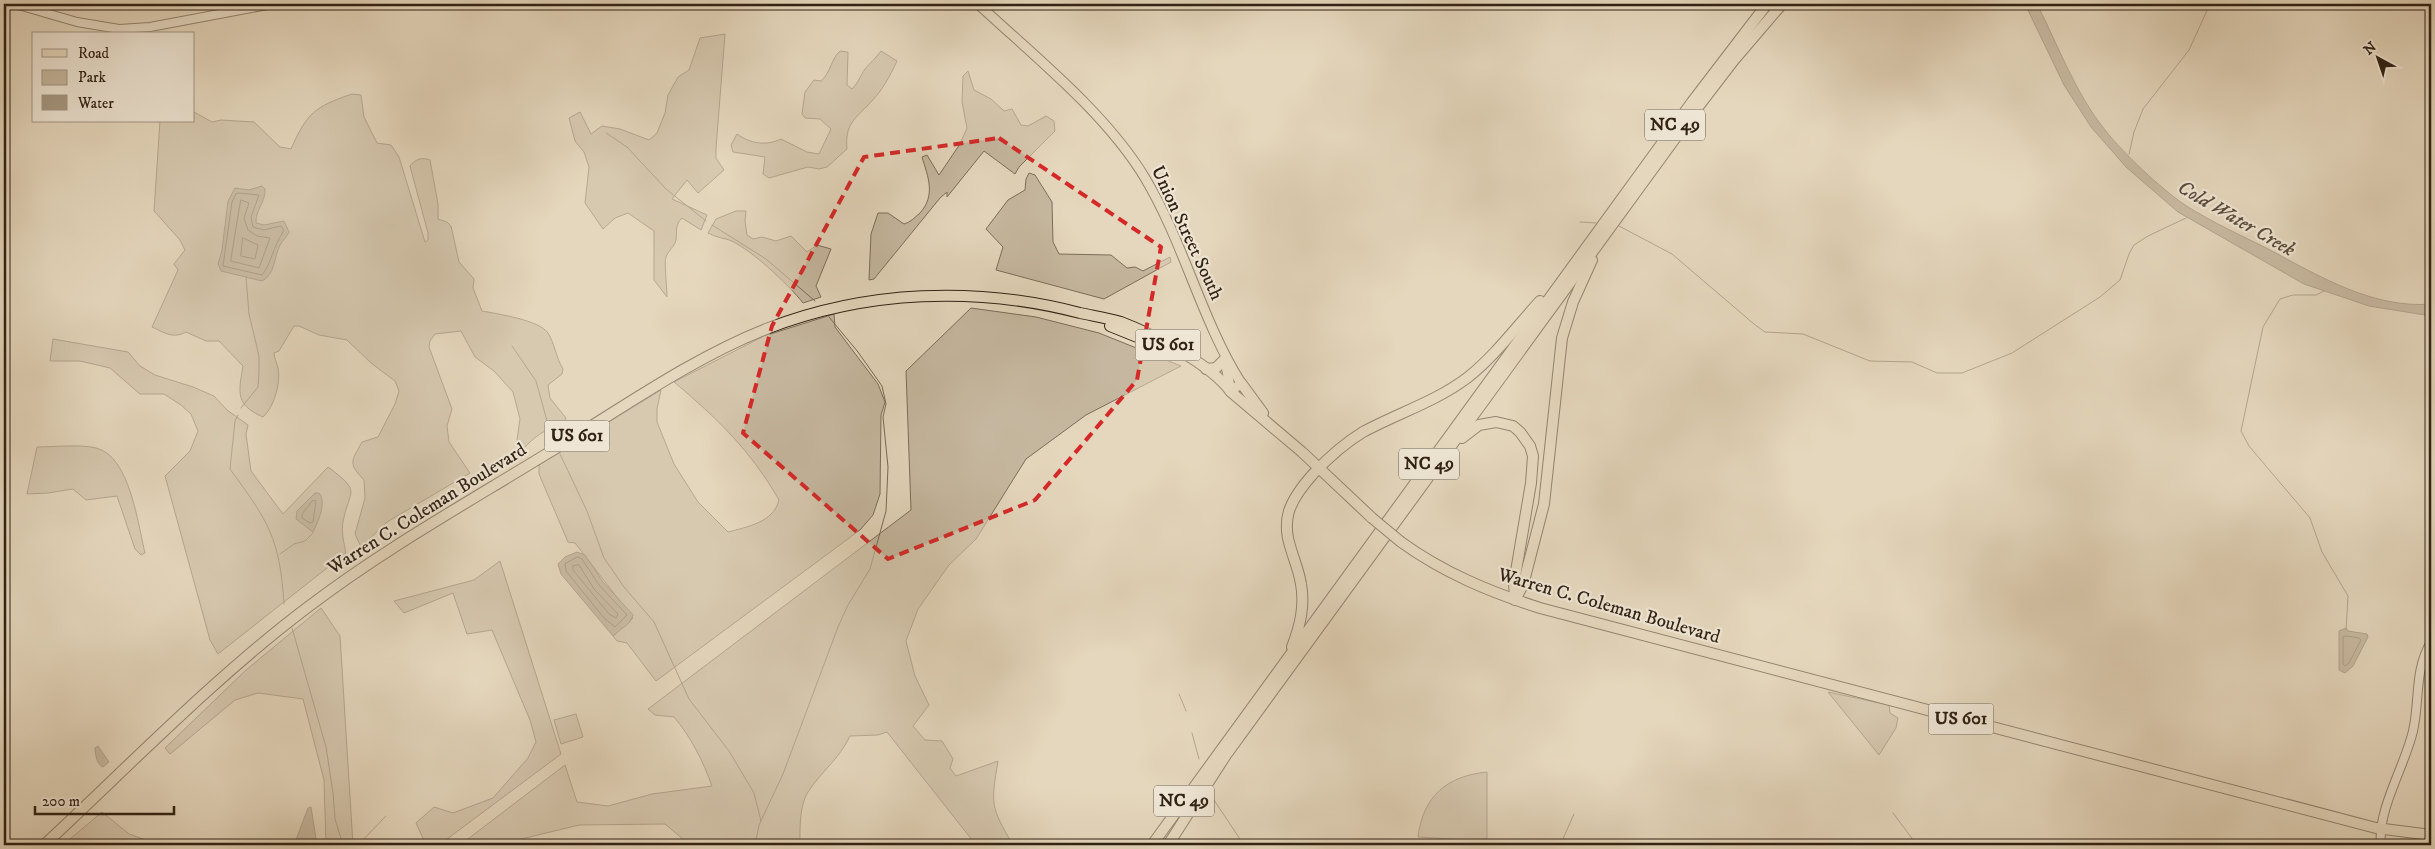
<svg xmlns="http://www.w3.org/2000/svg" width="2435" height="849" viewBox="0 0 2435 849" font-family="'IM FELL DW Pica',serif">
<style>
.green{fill:#c6b8a0;stroke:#7b6d5a}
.water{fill:#a79984;stroke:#776957}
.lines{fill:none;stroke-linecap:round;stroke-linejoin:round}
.shore{stroke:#6c5e4c;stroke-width:1}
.stream{stroke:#776957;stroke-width:1}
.secondary-casing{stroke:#302214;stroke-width:10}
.primary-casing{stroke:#302214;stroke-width:11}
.highway-casing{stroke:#302214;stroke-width:12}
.secondary{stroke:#eee5d4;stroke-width:8}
.primary{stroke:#e5d7bd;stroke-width:9}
.highway{stroke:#e5d7bd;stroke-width:10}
.highway-bridge-casing{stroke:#302214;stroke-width:12;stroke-linecap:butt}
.highway-bridge{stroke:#e5d7bd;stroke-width:10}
.marked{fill:none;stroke:#d62828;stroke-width:4;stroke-dasharray:10 6;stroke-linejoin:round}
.labels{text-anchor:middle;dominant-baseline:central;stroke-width:4.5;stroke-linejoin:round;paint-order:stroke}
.shield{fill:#eee5d4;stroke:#695c4e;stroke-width:1}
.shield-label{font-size:18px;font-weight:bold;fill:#302214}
.street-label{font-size:19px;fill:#302214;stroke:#eee5d4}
.water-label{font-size:20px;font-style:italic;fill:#5a4c3b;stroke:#eee5d4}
</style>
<rect width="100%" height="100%" fill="#e5d7bd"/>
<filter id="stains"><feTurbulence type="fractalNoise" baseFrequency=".004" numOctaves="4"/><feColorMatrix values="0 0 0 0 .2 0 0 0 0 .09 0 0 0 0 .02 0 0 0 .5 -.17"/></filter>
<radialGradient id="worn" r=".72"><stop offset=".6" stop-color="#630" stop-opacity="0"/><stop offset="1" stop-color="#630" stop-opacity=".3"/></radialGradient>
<g class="green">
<path d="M725,34L716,148V158L724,170L698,193L687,180L672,199L707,215L701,230L682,218C675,225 677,230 676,240C675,246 668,251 666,257C664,262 667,288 667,297L654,280V231L628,213L615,218L603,229L585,203L589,167L584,152L575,141L569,118L580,112L591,134L602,126L620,129L649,140L657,133L665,113L668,95L678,77L689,70L700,38Z"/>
<path d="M840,51L848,52L847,85L852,89C859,82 860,76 865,69C870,63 876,58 881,51L897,61C890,76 882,91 870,103C854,120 845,124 847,149L827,167L819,169L808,167L769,178L763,174L765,157L733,152L731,145L737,134C751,144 766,146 781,139L807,152L819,154L831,129L820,119L805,118L802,114L805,92L814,80L821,81C831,72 831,59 840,51Z"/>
<path d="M968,71L974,90L991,99L1004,111L1012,109L1021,125L1028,126L1046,116L1054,121L1055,131L1019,167L1015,174L984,151L947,197V192L940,198L874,279L869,280L871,234L878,213H888L904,224C911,222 914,218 920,213C936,195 928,177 922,157L927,155L939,175L960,144L967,128L962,102L963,76Z"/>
<path d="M352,94L361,95L364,117L377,143L391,145L399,157L425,242L428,240V233L410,166C415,159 422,157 430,160L438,204V219L447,222L451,226L459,262L474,279L473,288L482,311C498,314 539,320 548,333C555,344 556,358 563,369L562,374L548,385L550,398L566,418L563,424C546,428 534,437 522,450L517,440L520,419L513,392L494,371L475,357L461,331L435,334L430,341L429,347L452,409L447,426L449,442L470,473L387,522L361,547L355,534L365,498L364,480C348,463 351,462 362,442L378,437L395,404L399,391L395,381L371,363L347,340L319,335L299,326H294L279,351L274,353C274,358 277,363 278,368C281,383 274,407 263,417C236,405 238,394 243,366L219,341H206L186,332C173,339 165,333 152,327L178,270L174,264L185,250L180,240L154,211L160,121H194V112L212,122L221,120L254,122L280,147L291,149C307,113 314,107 352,94Z"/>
<polygon points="1029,173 1035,175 1052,202 1053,242 1059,254 1111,255 1127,268 1135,267 1143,271 1170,257 1171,262 1104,299 996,270 1003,247 986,229 1008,200 1025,190 1026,179"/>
<path d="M736,211H746L745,221L747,235L753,239L762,237L776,241L791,236L807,252L817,245L831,249L816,286L821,297L803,303C790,286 746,244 726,239C720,238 714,236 708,233L716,219Z"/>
<path d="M971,308L1036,317L1099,333L1181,366L1086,415L1026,459L976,539L949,565L918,609L906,641L915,676L929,705L913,726L925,740L942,741L953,759L950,768L956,776L998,761C991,804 990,806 1013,845H976L887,732L878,735L850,736C840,758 821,772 808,792C799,806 800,830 800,845H690L665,824L579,825L509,842L506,845H460L565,765L577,802L608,806L652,794L712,786C703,761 691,737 674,717L655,715L648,709L911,510L906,371Z"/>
<path d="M834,314L835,327L878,384L885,402L881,415L880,494L873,515L860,530L656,681L627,643L617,641L613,636L633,618L575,543L568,542L539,474V465L661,390L657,409V422L674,464L698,502L728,532C747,527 774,522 779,500C751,451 717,418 674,382L764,336Z"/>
<path d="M53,339L128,352L140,366L155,375L193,387L214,396L227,410L248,425L246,434L251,471L283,514L328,467C363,493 349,489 343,522C341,532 344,543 346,553L218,654L210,640L165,476L190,451L198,431L191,414L181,405L164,394H140L110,368L80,361H50Z"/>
<path d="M37,447C54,447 80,444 96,448C130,456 138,525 145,553L141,555L135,549L117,496L86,500L73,489L48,493L27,494Z"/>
<polygon points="500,561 561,754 439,845 426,845 416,823 434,807 453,813 493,798 528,758 536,742 530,720 492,630 467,634 453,593 404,613 394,601 474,580"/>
<polygon points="321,608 340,636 353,845 326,845 324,780 303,699 258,693 235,700 170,754 165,748 246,670"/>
<polygon points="1828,692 1889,705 1890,713 1898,718 1896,728 1879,755"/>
<polygon points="576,714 583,737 561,744 554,720"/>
<path d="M1487,772V838L1484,841L1418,837C1423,796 1447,776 1487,772Z"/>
<polygon points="102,812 129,834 160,845 63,845"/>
</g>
<g class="water">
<path d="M2025,4H2037C2058,45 2075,93 2105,130C2124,154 2160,188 2185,205C2213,223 2243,236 2272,251C2320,277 2375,309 2431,304V316L2369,306L2304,284L2178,212L2126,167L2091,127L2064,85Z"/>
<path d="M262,186L265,189C266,201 255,211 256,223L264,225L284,221L289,232C287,237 283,240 280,245C274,257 275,275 262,281L221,271L218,264L222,250L228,201L235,188L249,190Z"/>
<path d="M315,493H319C327,502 318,522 313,532L296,519L297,511Z"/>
<polygon points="577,552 585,555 603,582 633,615 630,622 613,636 561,574 558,564 565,557"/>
<polygon points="2346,628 2348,631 2367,634 2368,637 2353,666 2345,673 2339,670 2339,631"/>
<path d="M98,746L109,762L103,767C97,765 95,754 95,748Z"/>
<polygon points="311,807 317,845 294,845 308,808"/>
</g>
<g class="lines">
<g class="shore">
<path d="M239,193L259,195L251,217L253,227L264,230L280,226L283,228V232C273,247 271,264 262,275L223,266L232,202L236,194Z"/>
<polygon points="241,200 249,203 244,218 248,230 257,236 270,238 259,268 231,261"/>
<polygon points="243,238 258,245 255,259 241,256"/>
<polygon points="316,501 313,522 310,523 302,518 302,514 312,501"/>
<polygon points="578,557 582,559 599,585 627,615 615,627 604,618 566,571 565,564"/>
<polygon points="579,565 594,589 618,614 616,618 609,614 573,570 573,566"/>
<polygon points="2347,636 2359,638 2361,640 2349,663 2345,666 2343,664 2343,637"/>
</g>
<g class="stream">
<polyline points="1934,4 1973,7 1989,4"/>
<polyline points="2012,4 2025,5"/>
<polyline points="606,133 627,147 666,189 706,221"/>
<polyline points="2129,154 2134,132 2143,109 2189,50 2210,4"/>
<polyline points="1580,222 1596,223"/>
<polyline points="712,225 766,259 815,301"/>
<polyline points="1619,226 1672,254 1754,324 1765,332 1803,334 1870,361 1912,362 1937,373 1962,373 2012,353 2100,297 2120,280 2129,254 2134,245 2148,236 2186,218"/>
<polyline points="2324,291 2316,295 2293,295 2280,299 2263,327 2241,431 2249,446 2310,518 2322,552 2348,596 2346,630"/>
<polyline points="512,346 536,381 549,428"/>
<polyline points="241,408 258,387 259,372 259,356 249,314 246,277"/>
<path d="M238,415L235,421L230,469C268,521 280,538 284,604"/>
<polyline points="560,454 587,511 604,558 624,587 654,622 689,699 729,751 754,793 761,821"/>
<polyline points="280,554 294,544 305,541 313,533"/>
<polyline points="292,628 326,747 333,793 335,819 343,845"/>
<polyline points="1179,694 1186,711"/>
<polyline points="1192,733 1199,759"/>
<polyline points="1214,800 1244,845"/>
<polyline points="1893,813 1917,845"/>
<polyline points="358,845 386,816"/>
<polyline points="755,845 759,825 783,774 838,627 848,605 870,569 886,511 888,467 883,417 886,404 882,386 858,352 829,317"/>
<polyline points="1557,845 1562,841 1574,814"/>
</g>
<g class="secondary-casing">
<g id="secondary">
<polyline points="15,4 77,22 119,29 150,27 273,4"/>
<path d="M2381,845C2377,810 2405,766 2413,731C2420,701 2414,670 2431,642"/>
</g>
</g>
<g class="primary-casing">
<g id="primary">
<path d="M978,4C1033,55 1106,113 1145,178C1184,243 1201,319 1241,383L1231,392"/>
<polyline points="1225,361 1231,392"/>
</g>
</g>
<g class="highway-casing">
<g id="highway">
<polyline points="1110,326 1152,343"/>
<polyline points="1206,369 1216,368 1225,359"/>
<polyline points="1241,383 1263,413"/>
<polyline points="1462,438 1479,425 1496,422 1513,426 1520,432 1530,446 1533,456 1531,483 1514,583 1515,599"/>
<path d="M1401,542C1444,573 1490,592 1540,608L2376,828L2431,835"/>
<polyline points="1515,600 1523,585 1544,504 1562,338 1573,302 1592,260"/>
<path d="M1292,647C1300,626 1305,606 1301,584C1297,558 1281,538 1289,511C1294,496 1304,484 1314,473C1329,457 1345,443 1363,432C1398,413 1435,402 1467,378C1495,356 1516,327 1540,301"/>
<path d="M44,845C129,766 215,677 308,607C384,549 467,503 548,453C618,411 690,359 766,329C866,290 977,286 1080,313C1094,316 1107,318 1121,322C1153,334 1212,365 1231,392L1302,452L1372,518"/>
<polyline points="1152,845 1692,102 1767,4"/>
<polyline points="1168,845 1226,755 1698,107 1734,60 1782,4"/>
</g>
</g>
<use href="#secondary" class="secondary"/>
<use href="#primary" class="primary"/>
<use href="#highway" class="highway"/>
<g class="highway-bridge-casing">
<polyline id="highway-bridge" points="1372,518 1401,542"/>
</g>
<use href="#highway-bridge" class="highway-bridge"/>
</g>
<path d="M0 0H2435V849H0ZM999,138L1161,247L1137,380L1035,500L888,559L743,433L772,326L864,157Z" fill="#e5d7bd" fill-opacity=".55" fill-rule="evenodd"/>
<path class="marked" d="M999,138L1161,247L1137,380L1035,500L888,559L743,433L772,326L864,157Z"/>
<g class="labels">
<g class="shield">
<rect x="1645" y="109.5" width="60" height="31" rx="4"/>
<rect x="1135.5" y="329.5" width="65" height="31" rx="4"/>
<rect x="544.5" y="420.5" width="65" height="31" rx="4"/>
<rect x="1399" y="448.5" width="60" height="31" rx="4"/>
<rect x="1928.5" y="703.5" width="65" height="31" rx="4"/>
<rect x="1154" y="785.5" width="60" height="31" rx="4"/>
</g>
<g class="shield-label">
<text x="1675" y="125">NC 49</text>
<text x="1168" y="345">US 601</text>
<text x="577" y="436">US 601</text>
<text x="1429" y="464">NC 49</text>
<text x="1961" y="719">US 601</text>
<text x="1184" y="801">NC 49</text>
</g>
<g class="street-label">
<text transform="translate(1187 233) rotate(65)">Union Street South</text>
<text transform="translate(427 509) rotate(-32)">Warren C. Coleman Boulevard</text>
<text transform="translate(1609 606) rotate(16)">Warren C. Coleman Boulevard</text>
</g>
<g class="water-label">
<text transform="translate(2236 219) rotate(30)">Cold Water Creek</text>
</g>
</g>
<rect width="2435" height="849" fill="none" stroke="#e5d7bd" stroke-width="20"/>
<rect x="5" y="5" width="2425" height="839" fill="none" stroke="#302214" stroke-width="2.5"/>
<rect x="10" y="10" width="2415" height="829" fill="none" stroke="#302214"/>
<rect x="32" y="32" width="162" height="90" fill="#eee5d4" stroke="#a29787"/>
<rect x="42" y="49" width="25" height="8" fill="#e5d7bd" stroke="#a29787"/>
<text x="78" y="58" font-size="15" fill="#302214">Road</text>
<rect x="42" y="70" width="25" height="15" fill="#c6b8a0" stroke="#a29787"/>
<text x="78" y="82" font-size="15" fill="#302214">Park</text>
<rect x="42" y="95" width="25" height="15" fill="#a79984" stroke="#a29787"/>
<text x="78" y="108" font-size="15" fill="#302214">Water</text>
<g transform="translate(2378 58) rotate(320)" stroke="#eee5d4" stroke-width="4" paint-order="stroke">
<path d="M0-4L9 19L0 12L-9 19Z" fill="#302214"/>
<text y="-8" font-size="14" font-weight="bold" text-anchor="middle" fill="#302214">N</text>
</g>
<path d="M35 806v8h139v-8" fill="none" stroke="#302214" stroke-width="2.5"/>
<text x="42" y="806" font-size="15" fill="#302214" stroke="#eee5d4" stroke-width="4" paint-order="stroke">200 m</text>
<rect width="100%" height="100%" filter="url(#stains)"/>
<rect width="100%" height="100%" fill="url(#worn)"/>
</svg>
